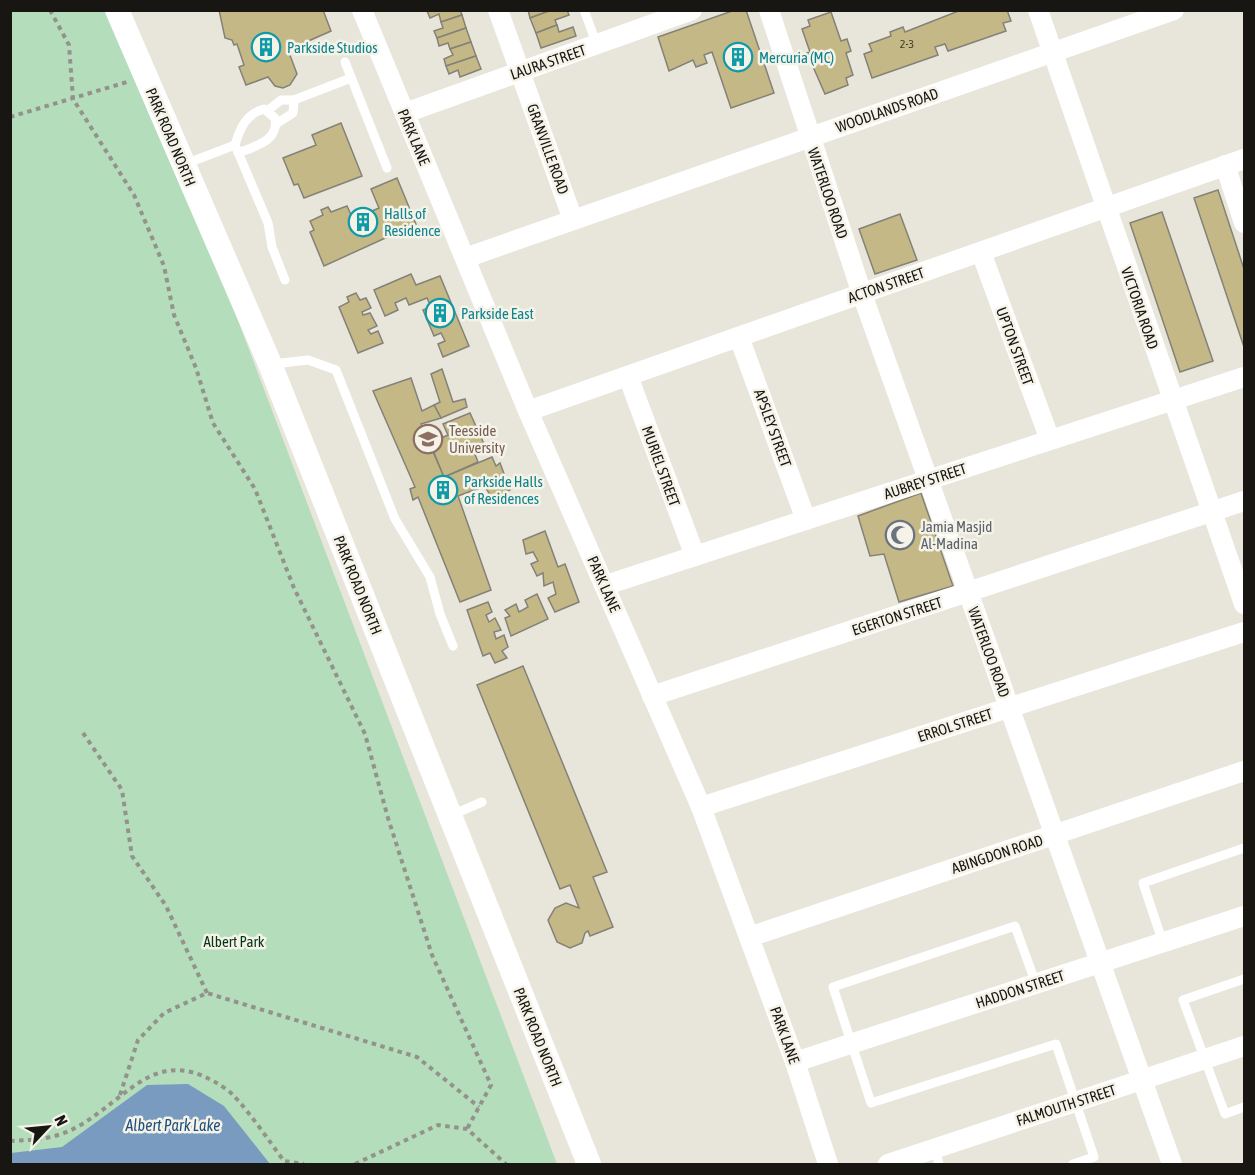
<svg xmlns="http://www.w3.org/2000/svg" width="1255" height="1175" viewBox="0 0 1255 1175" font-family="'Asap Condensed',sans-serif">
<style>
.green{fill:#b3ddbb}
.water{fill:#799bbf}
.building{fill:#c4b887;stroke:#848278;stroke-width:1.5}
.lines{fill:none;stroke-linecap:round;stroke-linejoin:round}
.path{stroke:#94928b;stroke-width:4;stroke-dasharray:4.5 4.5;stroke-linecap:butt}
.service{stroke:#fff;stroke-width:9}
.minor{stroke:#fff;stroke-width:20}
.tertiary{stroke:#fff;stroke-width:24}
.labels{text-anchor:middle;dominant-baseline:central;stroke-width:5;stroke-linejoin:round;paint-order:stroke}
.number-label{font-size:12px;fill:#423e30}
.culture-label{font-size:15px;fill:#0d838f;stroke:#f5f3e8;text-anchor:start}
.street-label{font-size:15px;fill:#171613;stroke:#f5f3e8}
.education-label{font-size:15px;fill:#785e54;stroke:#f5f3e8;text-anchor:start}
.worship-label{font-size:15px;fill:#5b616d;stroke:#f5f3e8;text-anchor:start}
.park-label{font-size:15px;fill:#033616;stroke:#f5f3e8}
.water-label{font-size:16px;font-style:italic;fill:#1e4f7f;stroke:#f5f3e8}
</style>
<rect width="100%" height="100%" fill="#e8e6db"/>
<polygon class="green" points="10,11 121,11 557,1164 11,1164"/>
<polygon class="water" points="188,1084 224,1106 270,1164 11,1164 11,1153 62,1147 147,1085"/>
<g class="building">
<polygon points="219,10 323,10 331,31 288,50 297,74 290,85 283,88 275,86 268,77 246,85 239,67 244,65 237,44 234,45 232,40 225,38"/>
<polygon points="460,10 462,15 441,22 439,14 430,18 427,11"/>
<polygon points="528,10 552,10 530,18"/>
<polygon points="552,10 567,10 569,15 555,20 557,25 536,33 530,18"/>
<polygon points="735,10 746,10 774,93 731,108 712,52 704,55 707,63 696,67 693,60 669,71 658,37"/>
<polygon points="961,10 1007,10 1011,21 1003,23 1006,31 948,51 945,44 935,47 938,55 872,78 864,54 872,51 869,44 891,36 890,32 903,27 905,32"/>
<polygon points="831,12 841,41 847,39 851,51 846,53 853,75 846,78 848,85 825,94 807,53 810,52 802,29 810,26 808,20"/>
<polygon points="462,15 466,28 437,38 434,31 443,28 441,22"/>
<polygon points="557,25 559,32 573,27 576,36 541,48 536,33"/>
<polygon points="466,28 471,42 450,49 448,43 439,46 437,38"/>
<polygon points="471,42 476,56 446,66 444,59 453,55 450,49"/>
<polygon points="476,56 481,69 460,77 458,70 449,74 446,66"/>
<polygon points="341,123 362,176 304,198 298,184 294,185 283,158 316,145 312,135"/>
<polygon points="397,178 416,224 324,266 310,232 314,230 310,221 323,215 321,210 328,207 331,212 347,206 353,219 379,208 371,189"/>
<polygon points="1218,190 1244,269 1244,347 1194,198"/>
<polygon points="1162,212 1213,361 1180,372 1130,223"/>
<polygon points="900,214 917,260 875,274 859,229"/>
<polygon points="411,274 416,285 440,276 469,346 443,357 438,344 445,341 441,333 434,336 423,310 431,307 427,298 409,305 406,298 395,303 398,310 385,316 374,290"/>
<polygon points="356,293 360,300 366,298 371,308 362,312 363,315 370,313 377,326 368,330 371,334 378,331 383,343 358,353 339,307 349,302 347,297"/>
<polygon points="442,369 453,402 465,399 467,407 441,418 434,405 440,402 431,374"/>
<polygon points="411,378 422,411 434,405 441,418 421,424 444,477 492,457 496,466 500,463 510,490 492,499 485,486 458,496 491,590 460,602 418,497 413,500 410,489 415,487 373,391"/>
<polygon points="470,413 484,444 473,449 478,462 444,477 430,443 448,435 443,424"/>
<polygon points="921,493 953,586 899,602 884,554 870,556 858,516"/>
<polygon points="545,531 558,567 565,564 579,602 555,612 548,598 556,594 553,582 544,586 543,573 537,576 531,564 538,561 533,552 526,554 523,540"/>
<polygon points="537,594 548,619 511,636 505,618 510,616 505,610 516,604 519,612 528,607 525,600"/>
<polygon points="488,602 492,612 486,615 489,622 495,618 501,630 494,632 496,639 504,635 508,647 502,651 507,658 495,663 490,653 483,656 467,610"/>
<polygon points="523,666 607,872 593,877 613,927 590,936 588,931 585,933 582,943 570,948 557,942 548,920 555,908 566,903 579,908 570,885 560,889 477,685"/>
</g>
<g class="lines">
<g class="path">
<polyline points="50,10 69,45 73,99 134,195 164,266 174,315 196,368 213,423 255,489 294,588 365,734 388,818 432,955 491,1085 467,1129"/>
<polyline points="10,117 127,82"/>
<polyline points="83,733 122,790 132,856 166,906 207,993"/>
<polyline points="120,1095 138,1040 164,1013 207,993 417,1057 479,1107"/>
<path d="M10,1141C34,1140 56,1139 77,1127C132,1096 157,1041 226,1089C241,1099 271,1144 284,1161L304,1164"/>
<polyline points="355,1164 438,1125 467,1129 506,1164"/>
</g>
<g class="service">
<polyline points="584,10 597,45"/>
<polyline points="345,62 387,168"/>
<polyline points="294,100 351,78"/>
<polyline points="267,111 281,100 294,100 293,113 276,124"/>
<path d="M235,145C240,128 246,114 264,109L275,118C279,141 256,146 238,153"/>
<polyline points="185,164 235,145 268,223 272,247 285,280"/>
<polyline points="273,364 308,360 336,370 395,519 430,577 440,614 453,646"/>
<polyline points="452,815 482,802"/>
<polyline points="1163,943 1143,883 1244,848"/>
<polyline points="1244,979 1183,1000 1225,1114 1244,1107"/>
<polyline points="1036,984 1015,926 833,987 871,1103 1056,1044 1094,1157 1073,1164"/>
<polyline points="935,1149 939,1164"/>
</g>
<g class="minor">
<polyline points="362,10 528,411 701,807 795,1062 828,1164"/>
<polyline points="498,10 573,220"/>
<polyline points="769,10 862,294 1172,1164"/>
<polyline points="1038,10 1244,604"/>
<polyline points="405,113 692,10"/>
<polyline points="1225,165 1244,223"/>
<polyline points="981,252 1050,440"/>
<polyline points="465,258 1174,10"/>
<polyline points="739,337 806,520"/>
<polyline points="628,376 695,556"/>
<polyline points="528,411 1244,159"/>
<polyline points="606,585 1244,377"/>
<polyline points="652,696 1244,501"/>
<polyline points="701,807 1244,632"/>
<polyline points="749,937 1244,771"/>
<polyline points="795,1062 1244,916"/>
<polyline points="888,1164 1244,1046"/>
</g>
<polyline class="tertiary" points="117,10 270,364 589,1164"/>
</g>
<defs>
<g id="building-ring" transform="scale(1.5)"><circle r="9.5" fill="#f5f3e8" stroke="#0f9aa8" stroke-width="1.5"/><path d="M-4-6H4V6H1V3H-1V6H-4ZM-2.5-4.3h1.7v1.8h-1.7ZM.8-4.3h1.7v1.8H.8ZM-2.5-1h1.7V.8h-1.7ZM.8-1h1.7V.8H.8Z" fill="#0f9aa8"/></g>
<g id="university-ring" transform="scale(1.5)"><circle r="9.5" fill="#f5f3e8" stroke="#8d6e63" stroke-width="1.5"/><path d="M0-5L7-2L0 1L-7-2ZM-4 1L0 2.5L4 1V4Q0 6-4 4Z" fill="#8d6e63"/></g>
<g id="mosque-ring" transform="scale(1.5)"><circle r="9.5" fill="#f5f3e8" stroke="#6b7280" stroke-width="1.5"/><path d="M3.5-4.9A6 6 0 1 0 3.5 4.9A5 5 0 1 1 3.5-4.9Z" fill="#6b7280"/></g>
</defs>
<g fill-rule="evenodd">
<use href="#building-ring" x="266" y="47"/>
<use href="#building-ring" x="738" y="57"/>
<use href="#building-ring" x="363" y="222"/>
<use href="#building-ring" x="440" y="313"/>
<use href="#university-ring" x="428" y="439"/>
<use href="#building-ring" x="443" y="490"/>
<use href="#mosque-ring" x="900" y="535"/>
</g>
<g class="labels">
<g class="number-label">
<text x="907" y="44">2-3</text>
</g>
<g class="culture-label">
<text x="287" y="47">Parkside Studios</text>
<text x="759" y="57">Mercuria (MC)</text>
<text x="384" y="213">Halls of<tspan x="384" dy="17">Residence</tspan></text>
<text x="461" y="313">Parkside East</text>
<text x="464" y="481">Parkside Halls<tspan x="464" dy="17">of Residences</tspan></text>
</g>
<g class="street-label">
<text transform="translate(548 62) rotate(-19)">LAURA STREET</text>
<text transform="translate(887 110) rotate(-19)">WOODLANDS ROAD</text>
<text transform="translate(171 137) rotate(67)">PARK ROAD NORTH</text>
<text transform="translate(414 137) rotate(67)">PARK LANE</text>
<text transform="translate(548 149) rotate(70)">GRANVILLE ROAD</text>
<text transform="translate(828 193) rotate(71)">WATERLOO ROAD</text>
<text transform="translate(886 285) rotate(-19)">ACTON STREET</text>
<text transform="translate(1140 308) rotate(71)">VICTORIA ROAD</text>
<text transform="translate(1015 346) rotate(70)">UPTON STREET</text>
<text transform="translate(773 428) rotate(70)">APSLEY STREET</text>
<text transform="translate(661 466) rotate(70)">MURIEL STREET</text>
<text transform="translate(925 481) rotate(-18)">AUBREY STREET</text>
<text transform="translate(604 584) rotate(66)">PARK LANE</text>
<text transform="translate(358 585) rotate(68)">PARK ROAD NORTH</text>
<text transform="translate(897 616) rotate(-18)">EGERTON STREET</text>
<text transform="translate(989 652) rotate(70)">WATERLOO ROAD</text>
<text transform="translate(955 725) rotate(-18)">ERROL STREET</text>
<text transform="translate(997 854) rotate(-18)">ABINGDON ROAD</text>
<text transform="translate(1020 989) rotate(-18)">HADDON STREET</text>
<text transform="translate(785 1035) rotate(70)">PARK LANE</text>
<text transform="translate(538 1037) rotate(68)">PARK ROAD NORTH</text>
<text transform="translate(1066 1105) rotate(-18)">FALMOUTH STREET</text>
</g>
<g class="education-label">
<text x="449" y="430">Teesside<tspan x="449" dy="17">University</tspan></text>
</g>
<g class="worship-label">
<text x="921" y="526">Jamia Masjid<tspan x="921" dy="17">Al-Madina</tspan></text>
</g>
<g class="park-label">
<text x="234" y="941">Albert Park</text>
</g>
<g class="water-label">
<text x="173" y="1125">Albert Park Lake</text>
</g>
</g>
<rect width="1255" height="1175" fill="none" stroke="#171613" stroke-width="24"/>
<g transform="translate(48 1127) rotate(64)" stroke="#f5f3e8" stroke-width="4.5" paint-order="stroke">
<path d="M0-4.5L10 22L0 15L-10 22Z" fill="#171613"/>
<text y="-9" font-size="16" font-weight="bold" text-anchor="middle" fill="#171613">N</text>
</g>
</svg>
